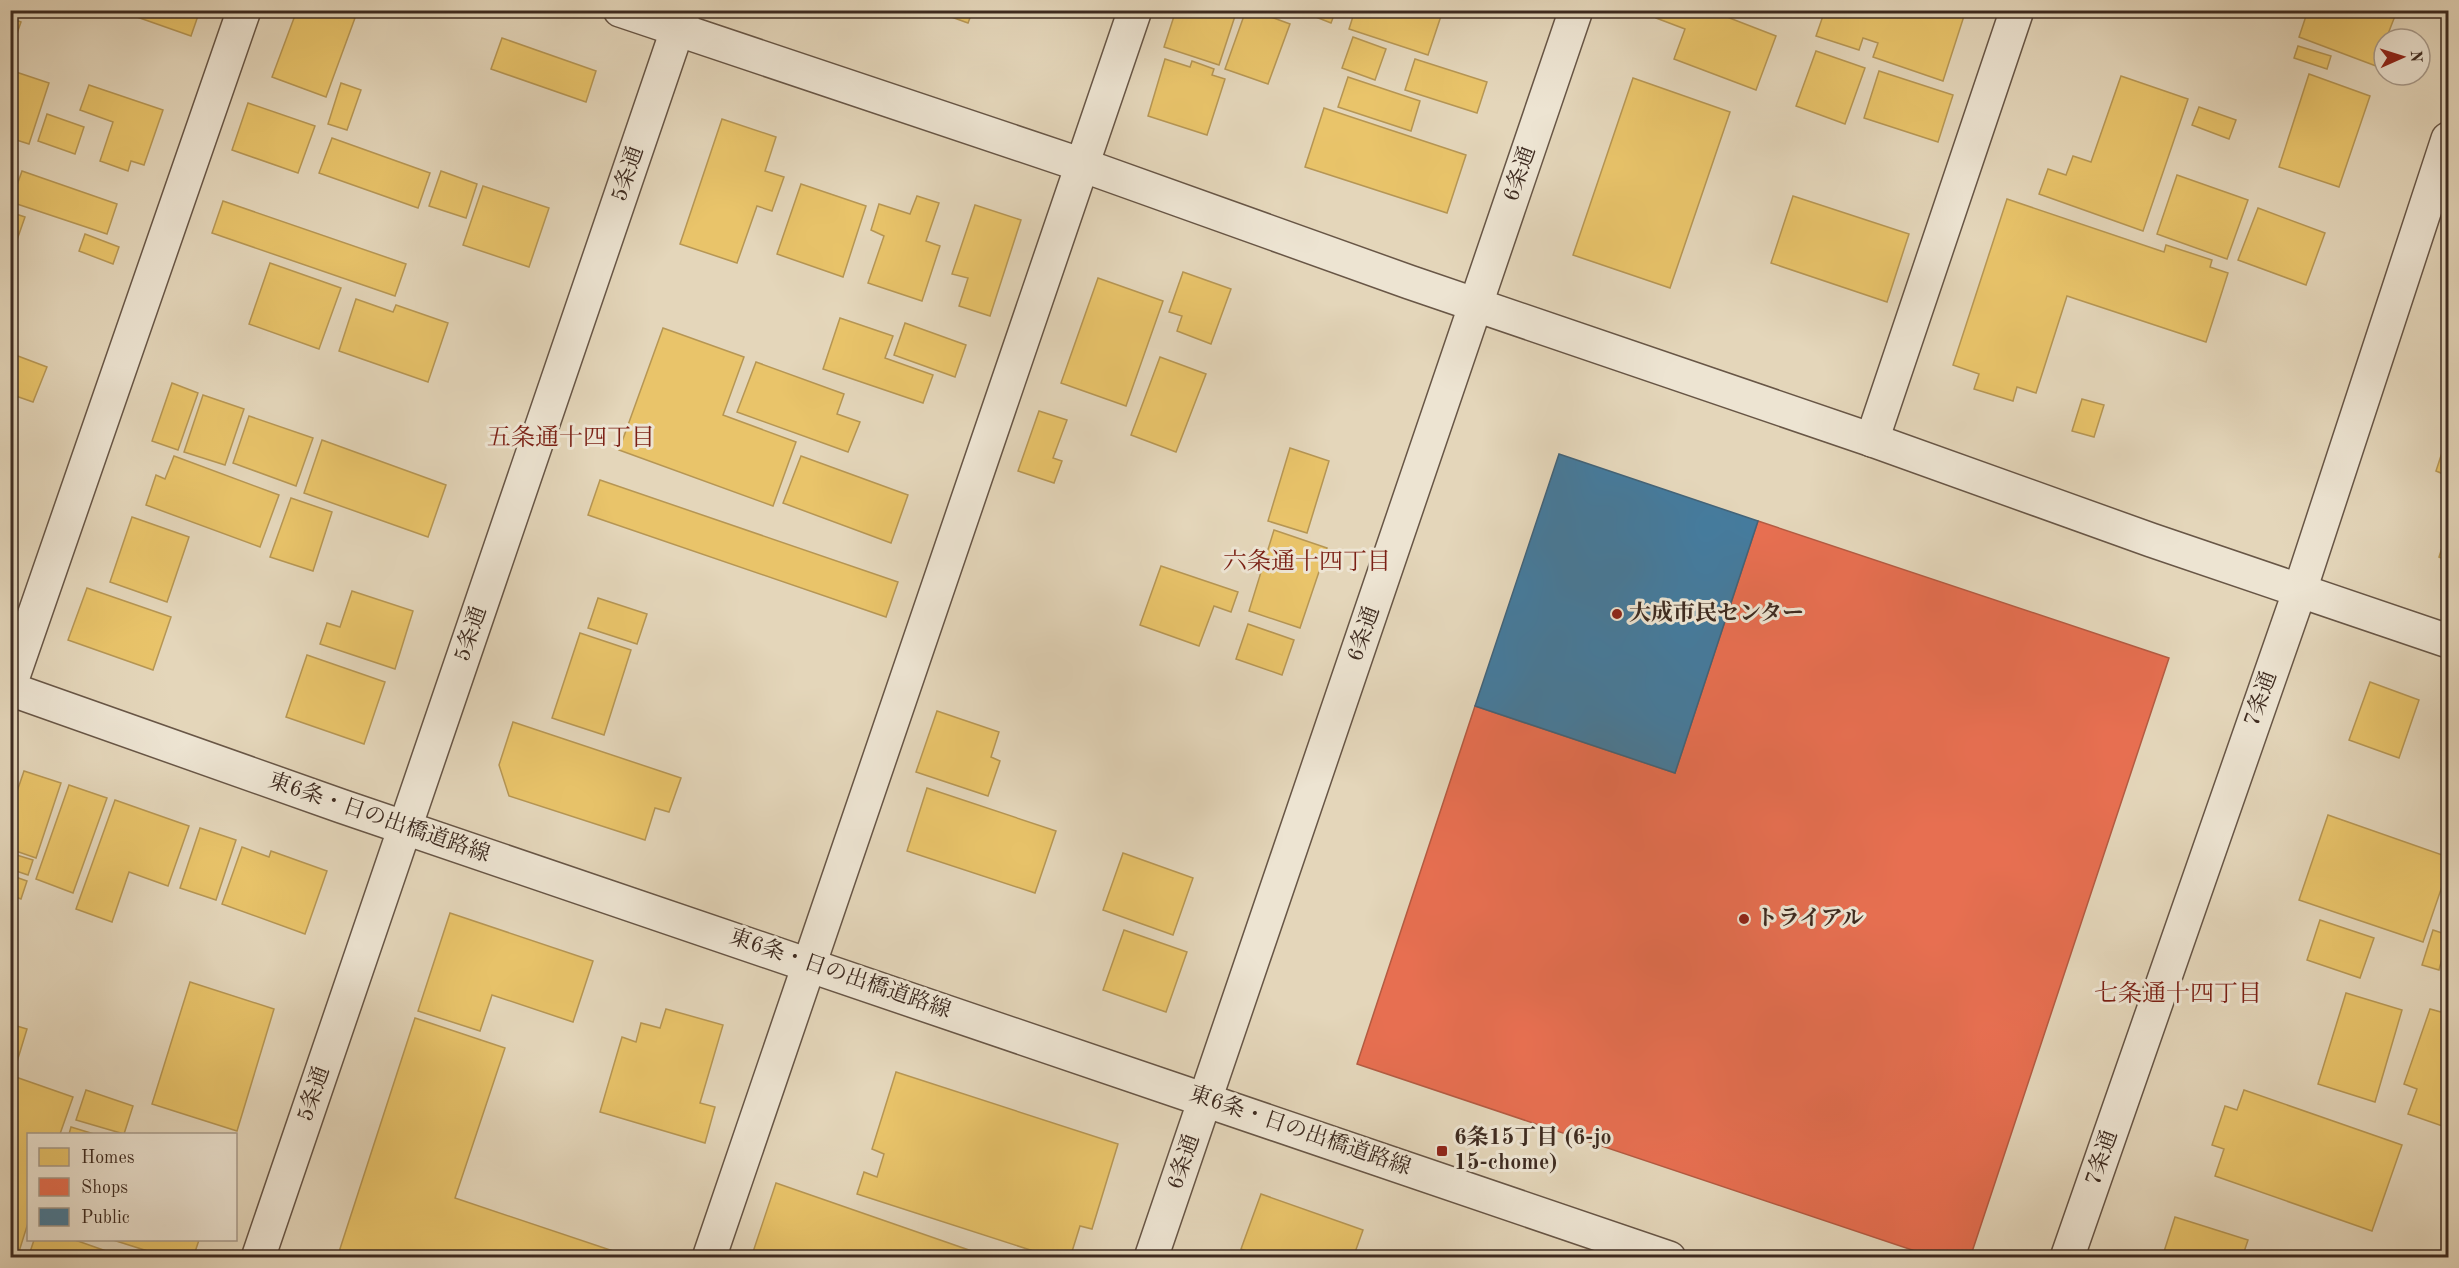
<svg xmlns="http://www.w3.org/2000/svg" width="2459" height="1268" viewBox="0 0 2459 1268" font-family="'Old Standard TT','Noto Serif JP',serif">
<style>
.homes{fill:#e9c46a;stroke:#b69654;stroke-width:1.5}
.shops{fill:#e76f51;stroke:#b45b42;stroke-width:1.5}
.public{fill:#457b9d;stroke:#436378;stroke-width:1.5}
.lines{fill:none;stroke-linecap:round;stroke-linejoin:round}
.minor-casing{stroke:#685646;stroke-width:36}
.minor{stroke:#ede4d2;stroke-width:33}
.poi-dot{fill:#8f2418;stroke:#ede4d2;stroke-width:2}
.labels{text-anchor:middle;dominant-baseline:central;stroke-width:6;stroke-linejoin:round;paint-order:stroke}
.street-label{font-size:22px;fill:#3e2b20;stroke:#ede4d2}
.poi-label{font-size:22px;font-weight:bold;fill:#3e2b20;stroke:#ede4d2;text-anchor:start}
.neighbourhood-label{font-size:24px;fill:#7a1f14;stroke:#ede4d2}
</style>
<rect width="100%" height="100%" fill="#e4d6ba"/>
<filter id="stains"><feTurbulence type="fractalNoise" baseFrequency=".00333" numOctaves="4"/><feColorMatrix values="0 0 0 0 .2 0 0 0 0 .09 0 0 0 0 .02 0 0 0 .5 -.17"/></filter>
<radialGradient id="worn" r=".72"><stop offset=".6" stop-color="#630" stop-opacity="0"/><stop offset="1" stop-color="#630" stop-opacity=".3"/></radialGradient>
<g class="homes">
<polygon points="117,10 200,10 191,36"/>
<polygon points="297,10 336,10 355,18 326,97 272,77"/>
<polygon points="932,10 973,10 968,23"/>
<polygon points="1176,10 1237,10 1219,65 1164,47"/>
<polygon points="1246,10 1252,10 1290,24 1268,84 1225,69"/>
<polygon points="1298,10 1336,10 1331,23"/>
<polygon points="1355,10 1443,10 1428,55 1349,29"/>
<polygon points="1659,10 1709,10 1776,36 1756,90 1674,59 1685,29 1656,18"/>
<polygon points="1825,10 1947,10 1964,16 1943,81 1873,57 1878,43 1863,38 1859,50 1816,36"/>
<polygon points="2308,10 2381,10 2395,16 2386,39 2384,39 2384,45 2376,66 2299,37"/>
<polygon points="10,18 21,22 11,51 10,51"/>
<polygon points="1353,37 1386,49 1375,80 1342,68"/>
<polygon points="502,38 596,71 586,102 491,69"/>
<polygon points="2298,46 2331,56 2327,69 2294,58"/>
<polygon points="1816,51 1865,68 1845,124 1796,106"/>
<polygon points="1165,59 1190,67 1192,61 1214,69 1212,75 1225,79 1207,135 1148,116"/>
<polygon points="1415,59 1487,82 1477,113 1405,90"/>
<polygon points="10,70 49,83 29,144 10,138"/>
<polygon points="1879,71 1953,95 1938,142 1864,118"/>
<polygon points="2309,74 2370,96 2339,187 2279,167"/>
<polygon points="2121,76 2188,99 2143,231 2039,194 2048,169 2066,175 2073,156 2091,162"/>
<polygon points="1348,77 1420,101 1411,131 1338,107"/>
<polygon points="1633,78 1730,112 1670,288 1573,255"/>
<polygon points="341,83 361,90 347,130 328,124"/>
<polygon points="89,85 163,110 144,165 131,161 128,171 100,161 113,122 80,110"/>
<polygon points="248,103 315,126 298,173 232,150"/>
<polygon points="2199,107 2236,120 2229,139 2192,125"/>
<polygon points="1324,108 1466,155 1447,213 1305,167"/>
<polygon points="47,114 84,127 75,154 38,141"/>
<polygon points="722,119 776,137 765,171 784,177 772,211 757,206 737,263 680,244"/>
<polygon points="332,138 430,173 418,208 319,173"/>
<polygon points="22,171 117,204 107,234 11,202"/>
<polygon points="441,171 477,184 466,218 429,206"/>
<polygon points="2177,175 2248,200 2227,259 2157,234"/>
<polygon points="801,184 866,206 843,277 777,254"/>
<polygon points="483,186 549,208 529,267 463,245"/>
<polygon points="917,196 939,203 926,241 940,246 922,301 868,283 884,236 871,230 879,204 910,214"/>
<polygon points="1793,196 1909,234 1887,302 1771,263"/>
<polygon points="2007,199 2164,252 2166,245 2212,260 2210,267 2228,273 2206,342 2067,296 2036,393 2017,387 2013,401 1974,389 1979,374 1953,365"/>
<polygon points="223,201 406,264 395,296 212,233"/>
<polygon points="975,205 1021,220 990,316 959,306 968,278 952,274"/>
<polygon points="2258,208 2325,233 2306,285 2238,260"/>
<polygon points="10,212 25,217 10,260"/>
<polygon points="85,234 119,247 113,264 79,251"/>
<polygon points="270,263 341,288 319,349 249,324"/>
<polygon points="1183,272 1231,289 1211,344 1177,331 1182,316 1169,312"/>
<polygon points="1098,278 1163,301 1126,406 1061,383"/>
<polygon points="356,299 393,312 396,305 448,323 428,382 339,351"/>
<polygon points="840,318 893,336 885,358 933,375 923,403 823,369"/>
<polygon points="905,323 966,345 955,377 894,355"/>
<polygon points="663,328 744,357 723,415 796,442 773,506 619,450"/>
<polygon points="10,353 47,367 33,402 10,394"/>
<polygon points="1160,357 1206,374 1176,452 1131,435"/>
<polygon points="756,362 844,394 837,414 860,422 848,452 737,412"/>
<polygon points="172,383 198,393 178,450 152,441"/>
<polygon points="203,395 244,409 225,465 184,452"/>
<polygon points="2082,399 2104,405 2094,437 2072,431"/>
<polygon points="1039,411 1067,420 1053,458 1062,461 1054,483 1018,471"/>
<polygon points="249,416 313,438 296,486 233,463"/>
<polygon points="2448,434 2448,476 2436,471"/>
<polygon points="322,440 446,485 428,537 304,493"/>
<polygon points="1290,448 1329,461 1307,533 1268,521"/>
<polygon points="174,456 279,495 260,547 146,505 156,475 165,479"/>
<polygon points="801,456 908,495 891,543 783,503"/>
<polygon points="600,480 898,582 886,617 588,515"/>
<polygon points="291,498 332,512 313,571 270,557"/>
<polygon points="132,517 189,537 167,602 110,582"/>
<polygon points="2448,529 2448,561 2439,557"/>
<polygon points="1274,530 1327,548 1300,628 1249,611"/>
<polygon points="1161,566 1238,592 1231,612 1214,606 1199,646 1140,625"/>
<polygon points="87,588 171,617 153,670 68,640"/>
<polygon points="352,591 413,611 395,669 320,644 327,623 340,627"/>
<polygon points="598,598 647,614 637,644 588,628"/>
<polygon points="1248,624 1294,640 1282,675 1236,659"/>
<polygon points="580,633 631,650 604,735 552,718"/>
<polygon points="307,655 385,682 364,744 286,717"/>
<polygon points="2370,682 2419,700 2399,758 2349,740"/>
<polygon points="937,711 999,732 991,757 1000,761 988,796 916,772"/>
<polygon points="513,722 681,778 669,812 655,808 645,840 509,796 499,765"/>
<polygon points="24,771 61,783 36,858 10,849 10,812"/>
<polygon points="69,785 107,798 73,893 36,879"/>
<polygon points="927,788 1056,831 1035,893 907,851"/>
<polygon points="115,800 189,826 168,886 129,872 112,922 76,909"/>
<polygon points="2328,815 2448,857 2448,869 2423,942 2299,900"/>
<polygon points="200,828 236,840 216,900 180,888"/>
<polygon points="242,847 269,857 271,851 327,871 305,934 222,904"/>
<polygon points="10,853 33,860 28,875 10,869"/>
<polygon points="1123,853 1193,878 1173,935 1103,910"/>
<polygon points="10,875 27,881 21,899 10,895"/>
<polygon points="450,913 593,961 573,1022 492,995 480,1031 418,1011"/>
<polygon points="2320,920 2374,938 2360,978 2307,960"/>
<polygon points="1124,930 1187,952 1166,1012 1103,990"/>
<polygon points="2433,930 2448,935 2439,970 2422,965"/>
<polygon points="190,982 274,1009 237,1131 152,1104"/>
<polygon points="2448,990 2448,1128 2408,1114 2417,1089 2404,1084 2430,1009 2441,1012"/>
<polygon points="2346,993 2402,1010 2375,1102 2318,1084"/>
<polygon points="666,1009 723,1025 700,1103 715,1107 705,1143 600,1112 622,1037 636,1042 641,1023 660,1028"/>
<polygon points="415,1018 505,1048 455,1198 634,1258 337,1258"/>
<polygon points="10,1024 27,1029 16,1065 10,1063"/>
<polygon points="896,1072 1118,1144 1092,1229 1080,1226 1070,1258 1055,1258 857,1194 864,1172 877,1177 884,1154 872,1149"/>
<polygon points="10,1075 73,1097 60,1134 28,1134 28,1223 17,1258 10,1258"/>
<polygon points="86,1090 133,1106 124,1134 76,1120"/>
<polygon points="2244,1090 2402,1145 2372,1231 2215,1176 2224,1149 2212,1145 2225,1106 2237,1110"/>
<polygon points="71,1127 94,1134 69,1134"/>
<polygon points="776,1183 992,1258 751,1258"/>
<polygon points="1261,1194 1363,1230 1353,1258 1265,1258 1241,1249"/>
<polygon points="2175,1217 2248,1240 2242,1258 2162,1258"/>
<polygon points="34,1240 75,1240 126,1258 28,1258"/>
<polygon points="113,1240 199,1240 193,1258 152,1258 154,1253"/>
</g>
<polygon class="shops" points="1758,521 2169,658 1970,1258 1936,1258 1357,1064 1475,706 1675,773"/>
<polygon class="public" points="1559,454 1758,521 1675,773 1475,706"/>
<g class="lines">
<g class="minor-casing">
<g id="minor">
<polyline points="620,10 1082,165 1409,282 1872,440 2151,540 2448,641"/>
<polyline points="1872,440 2017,10"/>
<polyline points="10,685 244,10"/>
<polyline points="10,689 341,806 1669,1258"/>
<polyline points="258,1258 684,10"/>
<polyline points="709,1258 1135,10"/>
<polyline points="1151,1258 1576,10"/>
<polyline points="2067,1258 2300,590 2448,139"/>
</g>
</g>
<use href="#minor" class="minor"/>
</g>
<g class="poi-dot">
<circle cx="1617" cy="614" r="6"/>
<circle cx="1744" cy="919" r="6"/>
<rect x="1436" y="1145" width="12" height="12" rx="3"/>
</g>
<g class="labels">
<g class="street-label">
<text transform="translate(628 174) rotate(-71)">5条通</text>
<text transform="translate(1520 174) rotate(-71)">6条通</text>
<text transform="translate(471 634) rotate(-71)">5条通</text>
<text transform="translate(1364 634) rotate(-71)">6条通</text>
<text transform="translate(2261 699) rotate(-70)">7条通</text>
<text transform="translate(379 818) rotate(19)">東6条・日の出橋道路線</text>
<text transform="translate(840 974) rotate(19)">東6条・日の出橋道路線</text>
<text transform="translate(314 1094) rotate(-71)">5条通</text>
<text transform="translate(1300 1131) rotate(19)">東6条・日の出橋道路線</text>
<text transform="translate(2102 1158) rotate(-71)">7条通</text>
<text transform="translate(1184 1162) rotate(-71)">6条通</text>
</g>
<g class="poi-label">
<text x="1629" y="614">大成市民センター</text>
<text x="1756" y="919">トライアル</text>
<text x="1454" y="1138">6条15丁目 (6-jo<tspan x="1454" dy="25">15-chome)</tspan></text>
</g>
<g class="neighbourhood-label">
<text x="571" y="439">五条通十四丁目</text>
<text x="1307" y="563">六条通十四丁目</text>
<text x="2178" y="995">七条通十四丁目</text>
</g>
</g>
<rect width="2459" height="1268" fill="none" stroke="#e4d6ba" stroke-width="36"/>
<rect x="12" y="12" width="2435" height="1244" fill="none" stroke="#3e2b20" stroke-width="3"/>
<rect x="18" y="18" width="2423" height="1232" fill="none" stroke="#3e2b20" stroke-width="1.5"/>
<rect x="27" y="1133" width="210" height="108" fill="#ede4d2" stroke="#a79a8b" stroke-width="1.5"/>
<rect x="39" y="1148" width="30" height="18" fill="#e9c46a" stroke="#a79a8b" stroke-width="1.5"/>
<text x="81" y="1163" font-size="18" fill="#3e2b20">Homes</text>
<rect x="39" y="1178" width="30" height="18" fill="#e76f51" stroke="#a79a8b" stroke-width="1.5"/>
<text x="81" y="1193" font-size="18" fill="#3e2b20">Shops</text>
<rect x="39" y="1208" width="30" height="18" fill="#457b9d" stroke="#a79a8b" stroke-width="1.5"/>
<text x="81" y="1223" font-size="18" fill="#3e2b20">Public</text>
<g transform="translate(2402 57) rotate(87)"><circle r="28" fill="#ede4d2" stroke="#a79a8b" stroke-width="1.5"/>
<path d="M0-4.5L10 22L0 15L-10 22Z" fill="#8f2418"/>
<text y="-9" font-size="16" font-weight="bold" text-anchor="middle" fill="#3e2b20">N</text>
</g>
<rect width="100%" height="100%" filter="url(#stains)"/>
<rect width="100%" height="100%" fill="url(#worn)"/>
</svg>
